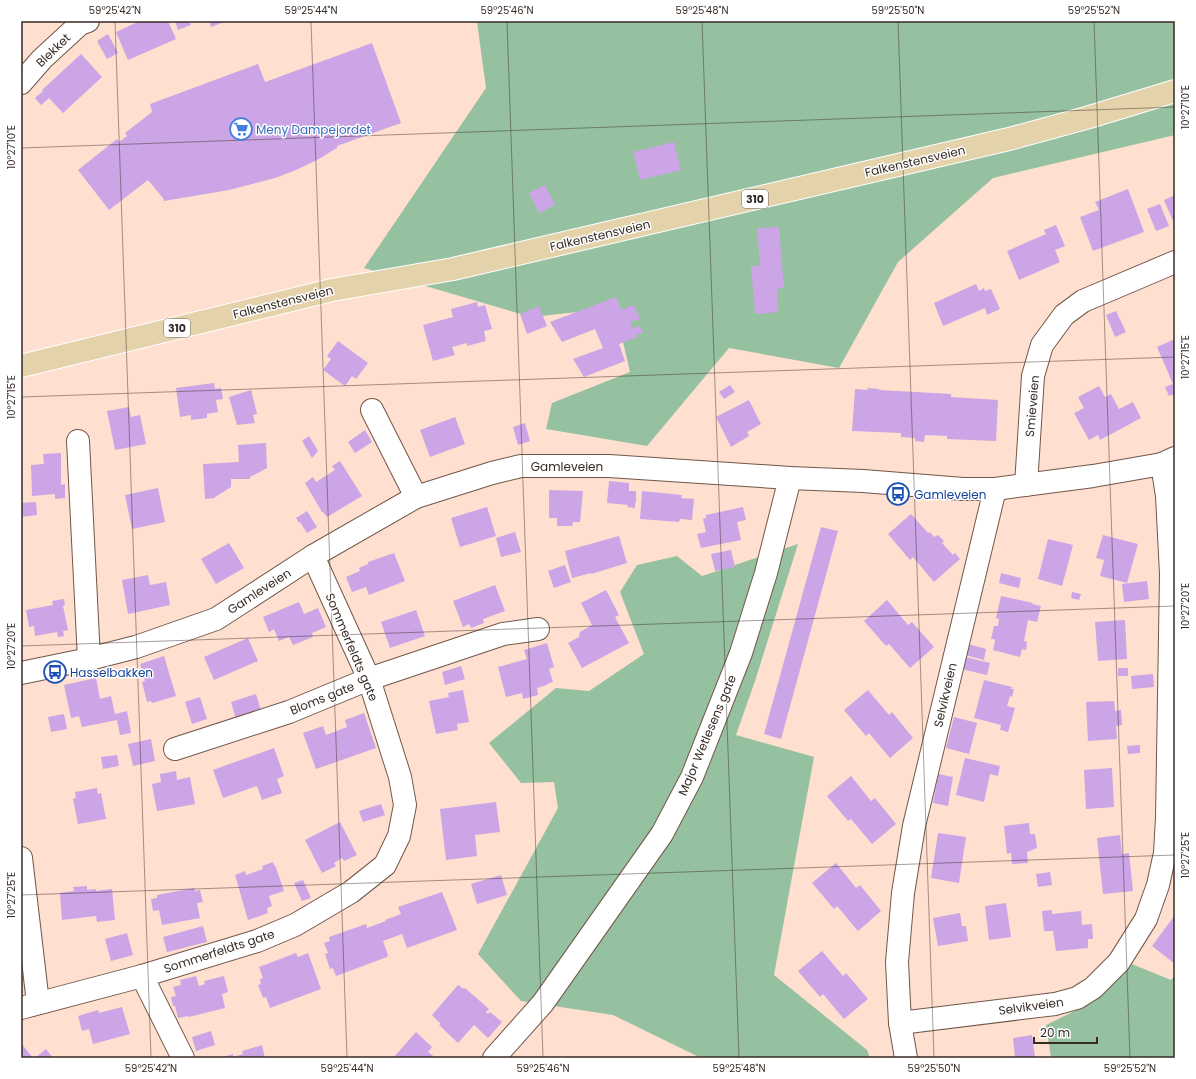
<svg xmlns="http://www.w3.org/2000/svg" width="1196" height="1079" viewBox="0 0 1196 1079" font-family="Poppins,sans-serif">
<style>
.green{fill:#95c1a0}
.building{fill:#cba5e6}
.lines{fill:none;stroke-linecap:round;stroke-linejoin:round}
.minor-casing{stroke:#715749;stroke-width:24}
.major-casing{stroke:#fff;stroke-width:24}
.minor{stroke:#fff;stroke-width:22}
.major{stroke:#e4d2aa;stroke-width:22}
.ticks{fill:none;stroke:#362a24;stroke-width:1;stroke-opacity:0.45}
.labels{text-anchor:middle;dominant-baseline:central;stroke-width:3;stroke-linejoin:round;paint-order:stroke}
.shield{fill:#fff;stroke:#726a66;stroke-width:1}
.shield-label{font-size:11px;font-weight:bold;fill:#362a24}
.street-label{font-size:12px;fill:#362a24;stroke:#fff}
.shop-label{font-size:12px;fill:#366cbe;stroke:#fff;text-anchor:start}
.transit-label{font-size:12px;fill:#164399;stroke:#fff;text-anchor:start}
.neatline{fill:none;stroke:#362a24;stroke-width:1.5}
.ticks-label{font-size:10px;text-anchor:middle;fill:#362a24}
</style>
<rect width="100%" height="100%" fill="#ffdfcf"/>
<g class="green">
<polygon points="473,21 1175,21 1175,135 993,178 898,262 839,368 729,348 647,446 546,429 552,403 630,372 615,308 531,317 364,268 486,88 477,22"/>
<polygon points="798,544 755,681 736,735 814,757 774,975 867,1050 870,1058 701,1058 613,1015 521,1001 478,954 558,808 554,782 521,783 489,743 556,688 589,691 644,654 620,592 637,565 677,556 702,576"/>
<polygon points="1127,962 1171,980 1175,975 1175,1058 1051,1058 1046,1025 1091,1003"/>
</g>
<g class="building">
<polygon points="140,21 168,21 176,39 128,60 116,32"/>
<polygon points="175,21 189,21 191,25 178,30"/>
<polygon points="209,21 227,21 211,27"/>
<polygon points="108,34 118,53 107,59 97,41"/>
<polygon points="372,43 401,123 337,146 337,148 317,160 296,170 275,178 229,190 164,201 163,198 148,180 109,210 78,170 117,139 119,142 127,136 125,133 152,112 150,104 258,64 265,82"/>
<polygon points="81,54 102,77 63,113 49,98 41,105 35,98 43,91 42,90"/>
<polygon points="674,142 681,170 640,180 633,152"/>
<polygon points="545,185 555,205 539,213 529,193"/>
<polygon points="1128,189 1144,232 1093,251 1080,217 1099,210 1095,202"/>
<polygon points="1175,195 1175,220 1173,221 1164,200"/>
<polygon points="1160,204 1169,226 1156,231 1147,209"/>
<polygon points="1056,225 1065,246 1055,250 1060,262 1019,280 1007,251 1046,234 1044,230"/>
<polygon points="779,227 784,288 777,289 778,312 755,314 751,266 760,266 757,228"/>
<polygon points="976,284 979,291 984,288 985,291 991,289 1000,309 987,315 985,308 943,326 934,303"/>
<polygon points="616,297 621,310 634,305 640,319 630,322 633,328 640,326 643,333 636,335 637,337 619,344 625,361 584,377 573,359 603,348 595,329 562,342 550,322"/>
<polygon points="477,302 478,307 485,305 492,329 484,331 486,341 467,346 467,343 452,347 455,355 433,361 423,325 453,317 451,309"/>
<polygon points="539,306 547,326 527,334 520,314"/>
<polygon points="1116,311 1126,332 1115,337 1106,315"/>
<polygon points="1175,339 1175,394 1169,396 1165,387 1173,384 1157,347"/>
<polygon points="338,341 368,363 356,379 352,376 345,386 323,370 331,359 327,356"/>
<polygon points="214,383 215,389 221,388 223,399 216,400 218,412 207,414 207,418 191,420 191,415 180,417 176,388"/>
<polygon points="730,385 735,392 724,399 719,392"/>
<polygon points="1099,386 1105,397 1111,394 1119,409 1133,402 1141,418 1100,440 1098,435 1089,440 1074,413 1084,408 1078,397"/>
<polygon points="867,388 879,389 879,390 951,394 951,397 998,400 996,441 947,439 947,436 925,435 924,442 915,441 915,438 901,437 901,433 852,431 855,389 868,390"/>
<polygon points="251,390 257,414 253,415 255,423 237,425 229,397"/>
<polygon points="749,400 761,424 747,432 749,436 731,447 716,417"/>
<polygon points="129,407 131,417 140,415 146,444 115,450 107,411"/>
<polygon points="455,417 465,444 430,457 420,430"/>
<polygon points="525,423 530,441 518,445 513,427"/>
<polygon points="365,430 372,442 355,453 348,442"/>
<polygon points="309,436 318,451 312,458 302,441"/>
<polygon points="266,443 267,468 250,477 250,479 231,479 231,487 215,497 215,498 205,499 203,464 239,462 238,445"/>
<polygon points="61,453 61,485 65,484 65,498 55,499 55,494 32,496 31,465 44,464 43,454"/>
<polygon points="340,461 362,496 327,517 323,512 322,512 305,483 313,477 316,482 335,470 332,466"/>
<polygon points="609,481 629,483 629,491 636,491 636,503 635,503 635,508 627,507 628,505 607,503"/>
<polygon points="158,488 165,522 132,529 125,495"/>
<polygon points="549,490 583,491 580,522 573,522 572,526 557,526 557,518 549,518"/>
<polygon points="642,491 682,495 681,498 694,499 692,520 680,519 679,522 640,519"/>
<polygon points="36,502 37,515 21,517 21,503"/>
<polygon points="487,507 496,536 460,547 451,518"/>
<polygon points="743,507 746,520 737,522 741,540 701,548 697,534 706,532 703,519 706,518 706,515"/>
<polygon points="307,511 317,527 307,533 300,522 299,523 296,518"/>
<polygon points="911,514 928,533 930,532 934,537 938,535 944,541 942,543 953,555 955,553 960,559 934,582 913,557 910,560 888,534"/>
<polygon points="821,527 838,531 781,739 764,734"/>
<polygon points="515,532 521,552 501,557 496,538"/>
<polygon points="1103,535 1138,544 1127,583 1100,576 1104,560 1096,558"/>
<polygon points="619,536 627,563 591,574 591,573 572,578 565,551"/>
<polygon points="1048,539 1073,545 1062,586 1038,579"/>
<polygon points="229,543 244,568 216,584 201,559"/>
<polygon points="731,550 735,567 715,571 711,554"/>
<polygon points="394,553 405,581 369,595 366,587 352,592 346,577 360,571 359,568 368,564 368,562"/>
<polygon points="565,565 571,582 554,588 548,571"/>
<polygon points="1001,573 1021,578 1019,588 999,583"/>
<polygon points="148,575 150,585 166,582 170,605 128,614 122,580"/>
<polygon points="1147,581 1149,599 1124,602 1122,584"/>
<polygon points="495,585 505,611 483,619 484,623 471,628 469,624 463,627 453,601"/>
<polygon points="606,590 619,615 615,617 629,643 582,668 568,643 579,637 580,632 592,625 581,603"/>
<polygon points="1072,592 1081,594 1079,600 1071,598"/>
<polygon points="1001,596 1033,603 1032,604 1041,606 1037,622 1028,620 1024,641 1027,642 1026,650 1022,649 1020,657 993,650 995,641 994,639 991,639 994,626 998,626 999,619 996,618"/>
<polygon points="64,599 65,605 63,606 68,630 63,631 64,636 58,637 57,632 35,636 34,626 29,627 26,610 53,605 52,601"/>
<polygon points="887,600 908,625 912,622 934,647 910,668 889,644 886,646 864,621"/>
<polygon points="299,602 304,614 318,608 326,627 312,633 313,637 293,645 289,637 279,641 274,629 269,632 263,617"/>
<polygon points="416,610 425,636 390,648 381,622"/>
<polygon points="1125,620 1127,659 1098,661 1095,622"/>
<polygon points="248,638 258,661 214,680 204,657"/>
<polygon points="547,643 554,667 549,669 553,682 547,684 547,685 537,688 538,695 523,699 522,693 506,697 498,667 527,659 524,650"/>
<polygon points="968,644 986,649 984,660 965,655"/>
<polygon points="164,656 176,696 152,703 151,701 147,702 142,682 145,681 140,664"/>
<polygon points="965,657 990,663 987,675 961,669"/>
<polygon points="461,666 465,679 445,685 442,672"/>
<rect x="1118" y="668" width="10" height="8"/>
<polygon points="1153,674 1154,687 1132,689 1131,676"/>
<polygon points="96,678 100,699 111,696 115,714 127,711 131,733 120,735 117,720 82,727 79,716 71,718 64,685"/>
<polygon points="984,680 1012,687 1011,689 1014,689 1012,697 1010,696 1007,706 1015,708 1008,732 1000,730 1001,725 974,718"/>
<polygon points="463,690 469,722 457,724 458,730 436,734 429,701 449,697 448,693"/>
<polygon points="868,690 889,715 892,712 913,738 890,758 869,733 866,736 844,710"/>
<polygon points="256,694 262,714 237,722 231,702"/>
<polygon points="200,697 207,719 192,724 185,702"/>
<polygon points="1114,701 1115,711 1121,710 1122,725 1116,726 1117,739 1088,741 1086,702"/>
<polygon points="364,713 376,748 316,769 303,733 323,726 326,735 347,727 345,720"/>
<polygon points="64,714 67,729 51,732 48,717"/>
<polygon points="954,717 977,723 969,754 946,748"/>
<polygon points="151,739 155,761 133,766 128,744"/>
<polygon points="1140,745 1140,753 1128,754 1127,746"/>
<polygon points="274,748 284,776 277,779 282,793 262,800 257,786 223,798 213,770"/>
<polygon points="117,755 119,766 103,769 101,757"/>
<polygon points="965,758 1000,766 998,776 990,774 984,802 956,795"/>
<polygon points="1112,768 1114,807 1086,809 1084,770"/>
<polygon points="176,771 177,780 190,777 195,804 157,811 152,784 161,782 160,774"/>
<polygon points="938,774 953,777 948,806 933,803"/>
<polygon points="851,776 871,801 875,798 896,824 872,844 851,819 848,821 827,796"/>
<polygon points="97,788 98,794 101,793 106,819 78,824 73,799 76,798 75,792"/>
<polygon points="496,802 500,832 475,835 477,856 446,860 440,809"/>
<polygon points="381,804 385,815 363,822 359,811"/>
<polygon points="340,822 357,855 344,861 342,858 334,863 336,866 322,873 305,840"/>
<polygon points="1029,823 1030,834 1035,834 1037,848 1027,852 1028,863 1012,864 1011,853 1007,854 1004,826"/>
<polygon points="938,833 966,837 959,883 931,878"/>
<polygon points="1120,835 1122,854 1129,853 1133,891 1103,894 1097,838"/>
<polygon points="273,862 274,866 275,865 284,891 269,896 272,906 267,908 268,913 248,920 235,875 245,871 246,875 263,869 262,866"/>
<polygon points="836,863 856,888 860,885 881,911 858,931 837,906 834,909 812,883"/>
<polygon points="1050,872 1052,885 1038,887 1036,874"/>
<polygon points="501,875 507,895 477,904 471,884"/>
<polygon points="303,880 311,898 302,901 294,883"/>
<polygon points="87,886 87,890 96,889 96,891 112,889 115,920 97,922 96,916 62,920 60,893 74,891 73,887"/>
<polygon points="194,888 195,891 200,890 203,902 197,903 200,918 162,925 159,910 153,911 151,899 157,898 157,895"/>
<polygon points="442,892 457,930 407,948 402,934 383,941 388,955 387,957 336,976 333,968 330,969 325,954 328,953 324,943 330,941 329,937 366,924 367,928 386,921 385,920 401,914 398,907"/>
<polygon points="1006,903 1011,937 989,940 985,906"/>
<polygon points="1052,910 1052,914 1081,911 1082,925 1092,924 1093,939 1088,939 1088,948 1056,951 1053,931 1044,931 1042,911"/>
<polygon points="960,913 962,926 966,926 968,941 938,946 933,918"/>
<polygon points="1175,915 1175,964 1152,946"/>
<polygon points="203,926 207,942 167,952 163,937"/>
<polygon points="127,933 133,955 111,961 105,939"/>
<polygon points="822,951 843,976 846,973 868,999 844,1019 823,994 820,997 798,971"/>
<polygon points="296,953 298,957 308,953 321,989 270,1008 266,997 263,998 258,985 261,984 260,979 263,978 259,967"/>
<polygon points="196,976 199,986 205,984 204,981 224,976 228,992 222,994 225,1008 189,1017 188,1016 178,1018 175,1006 173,1006 171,997 176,996 173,987 181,985 180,980"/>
<polygon points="458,985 464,989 465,988 489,1009 486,1012 488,1014 490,1012 502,1022 488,1038 474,1025 458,1043 439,1025 441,1024 432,1015"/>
<polygon points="122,1007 130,1034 93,1044 89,1029 82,1031 78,1016 98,1010 99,1013"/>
<polygon points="211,1031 215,1045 196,1051 192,1037"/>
<polygon points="416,1032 432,1047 428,1052 436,1058 393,1058"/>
<polygon points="1032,1035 1035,1057 1015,1058 1013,1038"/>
<polygon points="21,1043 33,1058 21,1058"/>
<polygon points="262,1045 265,1058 220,1058 233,1054 233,1057 243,1054 242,1051"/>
<polygon points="46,1049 53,1058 35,1058"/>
</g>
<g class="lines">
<g class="minor-casing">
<g id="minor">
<polyline points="21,83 42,59 80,24 88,21"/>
<polyline points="372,410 416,497"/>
<polyline points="78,441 89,659"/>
<polyline points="1026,485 1033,376 1042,345 1064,315 1083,301 1175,262"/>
<polyline points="21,673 89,659 136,647 216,619 313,556 416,497 492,473 521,466 609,466 790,478 863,481 963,489 995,489 1093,476 1162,464 1175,458"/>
<polyline points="175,749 289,712 369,679 503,634 538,629"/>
<polyline points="21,858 38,1003"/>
<polyline points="142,976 183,1058"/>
<polyline points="21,1008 142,976 257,941 295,925 351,892 385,865 399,836 405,805 400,777 369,679 313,556"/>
<polyline points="900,1023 1055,1004 1077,998 1093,988 1119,962 1146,919 1158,885 1165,853 1167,818 1171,574 1167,496 1162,464"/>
<polyline points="494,1058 543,1003 662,834 692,777 741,653 766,573 790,478"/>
<polyline points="906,1058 900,1023 897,962 903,893 914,826 995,489"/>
</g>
</g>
<g class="major-casing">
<polyline id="major" points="21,366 332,290 453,269 1009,139 1086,118 1175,91"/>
</g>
<use href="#minor" class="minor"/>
<use href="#major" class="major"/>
</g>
<path class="ticks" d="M115,21L151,1058M311,21L347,1058M507,21L543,1058M702,21L739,1058M898,21L934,1058M1094,21L1130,1058M21,148L1175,107M21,397L1175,357M21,646L1175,606M21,895L1175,855"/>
<defs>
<g id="supermarket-ring" transform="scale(1.15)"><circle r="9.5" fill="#fff" stroke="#3f7fe0" stroke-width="1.5"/><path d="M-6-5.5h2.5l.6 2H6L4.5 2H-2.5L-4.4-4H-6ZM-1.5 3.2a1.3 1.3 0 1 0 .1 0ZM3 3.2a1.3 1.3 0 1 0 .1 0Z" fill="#3f7fe0"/></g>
<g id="bus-ring" transform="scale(1.15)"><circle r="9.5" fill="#fff" stroke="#1a4fb4" stroke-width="1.5"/><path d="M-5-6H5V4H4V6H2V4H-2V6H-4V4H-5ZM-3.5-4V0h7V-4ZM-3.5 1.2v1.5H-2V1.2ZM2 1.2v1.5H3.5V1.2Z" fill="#1a4fb4"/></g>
</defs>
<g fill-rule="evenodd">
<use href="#supermarket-ring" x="241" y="129"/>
<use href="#bus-ring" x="898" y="494"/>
<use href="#bus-ring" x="55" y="672"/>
</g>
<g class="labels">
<g class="shield">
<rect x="742" y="190" width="26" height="18" rx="3"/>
<rect x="164" y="319" width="26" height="18" rx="3"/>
</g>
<g class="shield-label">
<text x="755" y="199">310</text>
<text x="177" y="328">310</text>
</g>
<g class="street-label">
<text transform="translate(53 50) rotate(-44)">Blekket</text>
<text transform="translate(915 161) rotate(-13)">Falkenstensveien</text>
<text transform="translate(600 235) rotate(-13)">Falkenstensveien</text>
<text transform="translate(283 302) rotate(-14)">Falkenstensveien</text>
<text transform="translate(1032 406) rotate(-85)">Smieveien</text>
<text x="567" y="466">Gamleveien</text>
<text transform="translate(259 591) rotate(-33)">Gamleveien</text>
<text transform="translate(352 647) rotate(67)">Sommerfeldts gate</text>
<text transform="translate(945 695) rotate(-77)">Selvikveien</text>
<text transform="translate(322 698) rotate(-22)">Bloms gate</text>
<text transform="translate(707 735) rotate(-67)">Major Wetlesens gate</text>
<text transform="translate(219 951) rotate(-18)">Sommerfeldts gate</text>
<text transform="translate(1031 1006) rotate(-8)">Selvikveien</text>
</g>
<g class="shop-label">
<text x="256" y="129">Meny Dampejordet</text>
</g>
<g class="transit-label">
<text x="914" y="494">Gamleveien</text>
<text x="70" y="672">Hasselbakken</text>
</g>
</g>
<rect width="1196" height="1079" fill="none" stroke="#ffffff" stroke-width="44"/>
<path d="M1034 1037v6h63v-6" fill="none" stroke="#362a24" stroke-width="2"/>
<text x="1040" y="1037" font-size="12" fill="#362a24" stroke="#ffffff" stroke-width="3" paint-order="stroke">20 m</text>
<rect x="22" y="22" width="1152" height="1035" class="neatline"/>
<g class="ticks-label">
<text x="115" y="14">59°25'42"N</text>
<text x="311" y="14">59°25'44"N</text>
<text x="507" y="14">59°25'46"N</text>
<text x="702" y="14">59°25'48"N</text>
<text x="898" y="14">59°25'50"N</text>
<text x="1094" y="14">59°25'52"N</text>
<text transform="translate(1185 107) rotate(-90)" y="4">10°27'10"E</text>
<text transform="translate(11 147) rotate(-90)" y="4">10°27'10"E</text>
<text transform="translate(1185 357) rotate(-90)" y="4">10°27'15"E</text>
<text transform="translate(11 397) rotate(-90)" y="4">10°27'15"E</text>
<text transform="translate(1185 606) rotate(-90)" y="4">10°27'20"E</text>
<text transform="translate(11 646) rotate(-90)" y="4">10°27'20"E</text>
<text transform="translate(1185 855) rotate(-90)" y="4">10°27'25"E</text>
<text transform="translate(11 895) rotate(-90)" y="4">10°27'25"E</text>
<text x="151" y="1072">59°25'42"N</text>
<text x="347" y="1072">59°25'44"N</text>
<text x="543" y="1072">59°25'46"N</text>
<text x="739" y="1072">59°25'48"N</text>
<text x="934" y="1072">59°25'50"N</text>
<text x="1130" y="1072">59°25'52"N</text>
</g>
</svg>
